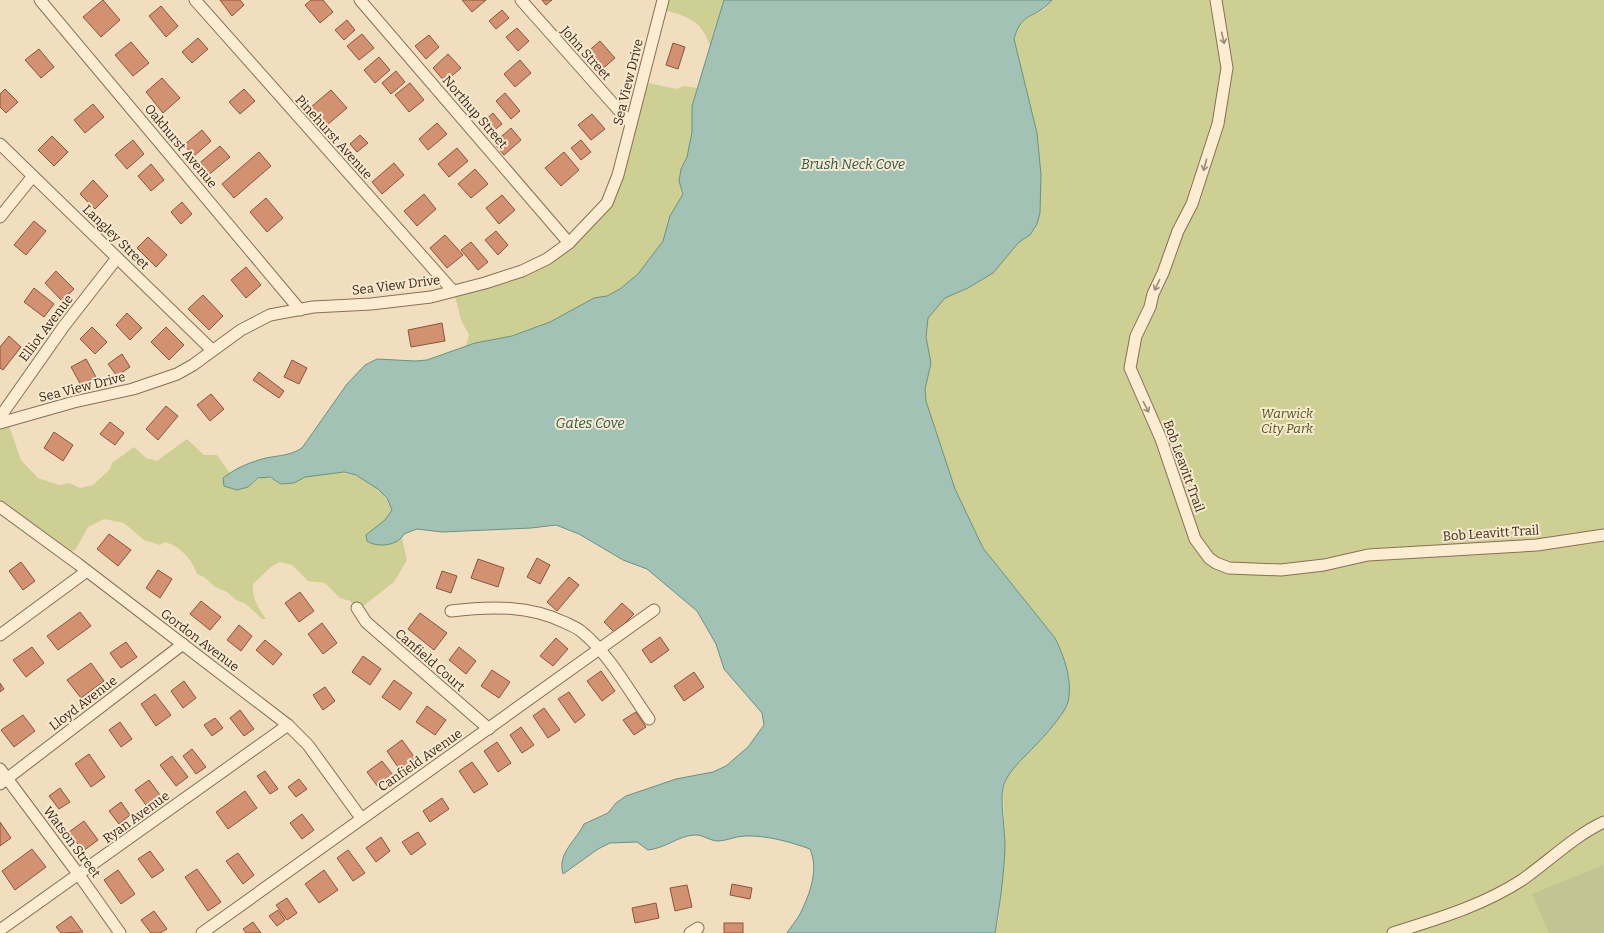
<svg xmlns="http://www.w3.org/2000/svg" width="1604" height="933" viewBox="0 0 1604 933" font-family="Bitter,serif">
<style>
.green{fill:#cdd092}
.cemetery{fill:#c2c492}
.water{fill:#a2c2b6;stroke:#699184}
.building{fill:#d29272;stroke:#8c543a}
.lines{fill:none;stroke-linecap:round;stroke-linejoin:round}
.minor-casing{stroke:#8b6e56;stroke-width:13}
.minor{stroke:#fbecd2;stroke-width:11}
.oneway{stroke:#9a8a76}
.labels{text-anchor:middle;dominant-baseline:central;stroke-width:4;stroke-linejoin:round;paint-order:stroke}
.street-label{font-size:13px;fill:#39281b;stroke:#f8e9cf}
.park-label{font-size:13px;font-style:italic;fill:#4e5721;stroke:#f8e9cf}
.water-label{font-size:14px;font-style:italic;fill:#2a5a53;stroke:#f8e9cf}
</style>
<rect width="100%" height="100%" fill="#f1debf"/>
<g class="green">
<path d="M662,0H724L710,46C702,19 685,16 661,9Z"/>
<polygon points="1052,0 1604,0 1604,933 995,933 999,917 1005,847 1003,789 1009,774 1017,764 1044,736 1068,704 1055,638 983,548 955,489 926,401 925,389 931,363 926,337 928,318 945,298 968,288 993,273 1019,242 1030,235 1040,213 1041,175 1037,133 1014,39 1018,25 1029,16 1044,10"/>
<polygon points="644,82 676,89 684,86 697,88 692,106 692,132 687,157 681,169 679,181 683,194 670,216 663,241 638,274 620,289 607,296 594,298 550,322 512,336 466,346 469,335 461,320 454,292 546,260 605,205"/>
<path d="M0,422L8,423L21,460L38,478L59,485L69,483L80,488L93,485L110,469L112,463L134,447L146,458L157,461L187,439L204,455H217L230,473L223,478L248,487C272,466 270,487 292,483C297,482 301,478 306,477C342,468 376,472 392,510L385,520L366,535L391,543L402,538L407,560L394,582L358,610L350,601L340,598L325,583L308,581L292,565L280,562L271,567L253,584C252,599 258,607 266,619H262L246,604L236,600L227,592L215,587L204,577L197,574C192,559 180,546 165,542L160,545L144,540L124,523L104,519L88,527L76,549L65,555L0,508Z"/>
</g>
<polygon class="cemetery" points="1604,865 1604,933 1549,933 1532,894"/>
<path class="water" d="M724,0H1052C1035,20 1022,10 1014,39L1037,133L1041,175L1040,213L1037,224L1030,235L1019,242L993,273L968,288L945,298L928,318L926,337L931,363L925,389L926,401L955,489L983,548L1055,638C1064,656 1073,681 1068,702C1064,716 1038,743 1027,754C1017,764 1006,775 1003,788C1000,800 1005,831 1005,846C1004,875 1000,904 995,933H787C791,926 798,919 801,912C810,893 819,870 810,849C791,842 766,835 745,836C736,836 726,841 718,841C710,841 702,834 694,835C678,836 666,848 648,850L637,842L610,843L598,849L563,874C557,853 576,841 584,824L608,813L616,803L626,796L676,779L713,772L726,766L748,747L764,725L762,713L724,669L716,644L697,611L647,569L623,560L579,534L556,525L531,528L442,532L417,529L404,534C398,546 377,548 367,541L366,535L385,520L392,510L387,498L378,489L356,475L344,472L305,477L294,483L281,484L270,477L258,478L248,487L237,490L224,486L223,478C236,468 250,462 266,458C281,455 289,456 302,448L347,384L365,365L377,359L415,361L427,360L475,343L512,336L550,322L594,298L607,296L620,289L638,274L663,241L670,216L683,194L679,181L681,169L687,157L692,132V106Z"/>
<g class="building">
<polygon points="103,0 120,20 101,37 83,17"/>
<polygon points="220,0 240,0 244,5 232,16"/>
<polygon points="311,0 323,0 333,12 320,23 305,5"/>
<polygon points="462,0 486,0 472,12"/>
<polygon points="542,0 552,0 546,5"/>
<polygon points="161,6 178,26 166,37 149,16"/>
<polygon points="502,10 509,18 496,29 489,21"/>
<polygon points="347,20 355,30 344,40 335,30"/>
<polygon points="517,28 529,41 518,51 506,37"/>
<polygon points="362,34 374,48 359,60 347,46"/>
<polygon points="429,35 439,47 426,59 415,46"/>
<polygon points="198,38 208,49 192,63 182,52"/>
<polygon points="600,41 615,58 600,71 585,54"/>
<polygon points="131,42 149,63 133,76 115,55"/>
<polygon points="673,43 685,47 678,69 666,65"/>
<polygon points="39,49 54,67 41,78 25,60"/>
<polygon points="448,54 461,68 445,82 433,68"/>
<polygon points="379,57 390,70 375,83 364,70"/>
<polygon points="520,60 531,73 515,87 504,74"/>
<polygon points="396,71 405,82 391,94 382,83"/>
<polygon points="162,78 180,98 163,113 146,92"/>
<polygon points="410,83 424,100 409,112 395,95"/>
<polygon points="5,89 18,102 6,113 0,107 0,94"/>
<polygon points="244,89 255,101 240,114 229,102"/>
<polygon points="331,90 347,108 327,125 311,107"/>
<polygon points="505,93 520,111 511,119 496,101"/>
<polygon points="93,104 104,117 85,133 74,120"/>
<polygon points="493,113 502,124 492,132 483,122"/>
<polygon points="592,114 605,129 591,140 578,125"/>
<polygon points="437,123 447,134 428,150 419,139"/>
<polygon points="511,128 521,140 504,155 494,143"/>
<polygon points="202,130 211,141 194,156 184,145"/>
<polygon points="360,135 368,143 357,152 350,144"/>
<polygon points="52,136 68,152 54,166 38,150"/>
<polygon points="133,140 144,154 127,169 115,155"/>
<polygon points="581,140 591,152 581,160 571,148"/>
<polygon points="220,146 230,157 206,177 196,166"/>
<polygon points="457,148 468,161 449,177 438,164"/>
<polygon points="259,152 271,166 234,198 222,184"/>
<polygon points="564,152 579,170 561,186 545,168"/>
<polygon points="394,163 404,175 382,194 372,182"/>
<polygon points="151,164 164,180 151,191 138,176"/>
<polygon points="475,169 488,184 471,198 458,184"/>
<polygon points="93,180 108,196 95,209 80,194"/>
<polygon points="424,194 436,209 417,226 404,211"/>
<polygon points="502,195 515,210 499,224 486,208"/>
<polygon points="266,198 283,218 267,232 250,212"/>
<polygon points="182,202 192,214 181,224 171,212"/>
<polygon points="34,221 46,231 26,255 14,245"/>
<polygon points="496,231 508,245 498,255 485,240"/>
<polygon points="445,235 463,255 447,268 430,248"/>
<polygon points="148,237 167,255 156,267 137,248"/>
<polygon points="471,242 488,262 478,270 461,250"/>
<polygon points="246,267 261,285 246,298 231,280"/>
<polygon points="56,271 74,289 62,301 45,283"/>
<polygon points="34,288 54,304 44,317 24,302"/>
<polygon points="203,295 223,316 209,330 188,309"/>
<polygon points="127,313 142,328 130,340 116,325"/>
<polygon points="442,323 445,341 411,347 408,330"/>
<polygon points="92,327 107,342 95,354 80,339"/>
<polygon points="166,327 184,345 169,360 151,342"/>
<polygon points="9,336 21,347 3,370 0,368 0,347"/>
<polygon points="122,354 130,367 117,376 108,364"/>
<polygon points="86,359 96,377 81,385 71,367"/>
<polygon points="292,360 307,368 299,384 284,377"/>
<polygon points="259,372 284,391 279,398 253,380"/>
<polygon points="211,394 224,409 210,421 197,405"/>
<polygon points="166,406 178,416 158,440 146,429"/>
<polygon points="110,422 124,433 115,445 100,434"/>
<polygon points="54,432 73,445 63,461 44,448"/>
<polygon points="109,534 131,550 118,566 97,549"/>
<polygon points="537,558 550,565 540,584 527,577"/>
<polygon points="478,559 504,568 498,587 471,578"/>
<polygon points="21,562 35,581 23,590 9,571"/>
<polygon points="158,570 172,579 160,598 146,588"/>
<polygon points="442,571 457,576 451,593 436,588"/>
<polygon points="569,577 579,585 557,611 547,602"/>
<polygon points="300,592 314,611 299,622 285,603"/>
<polygon points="201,601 221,617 210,630 190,614"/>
<polygon points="622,603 634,614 615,633 604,622"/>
<polygon points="80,612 91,626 58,650 47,636"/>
<polygon points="420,613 447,633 434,650 408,629"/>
<polygon points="322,623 337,643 323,654 308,634"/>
<polygon points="239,625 252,636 241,651 227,640"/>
<polygon points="660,637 669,650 651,663 642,650"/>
<polygon points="556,638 568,649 553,666 540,656"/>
<polygon points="265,640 282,654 273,665 256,650"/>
<polygon points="126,642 137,657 121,668 110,653"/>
<polygon points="32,647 44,663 26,677 13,660"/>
<polygon points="459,647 476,661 466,674 449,660"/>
<polygon points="363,656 381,669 370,685 352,672"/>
<polygon points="91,663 104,681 81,698 67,680"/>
<polygon points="492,670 510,682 499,698 481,686"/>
<polygon points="601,671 615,691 602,701 587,681"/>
<polygon points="694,672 704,687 684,701 674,686"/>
<polygon points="394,680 412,693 400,710 382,697"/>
<polygon points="184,681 196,698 183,708 171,691"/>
<polygon points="0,683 4,689 0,692"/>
<polygon points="325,687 335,701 323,710 313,695"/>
<polygon points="569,692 585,715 575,723 558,699"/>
<polygon points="155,694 171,715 156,726 141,704"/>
<polygon points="427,706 446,720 435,735 416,722"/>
<polygon points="544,708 560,730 548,738 533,716"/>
<polygon points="240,710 254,729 244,736 230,718"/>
<polygon points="636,712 646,727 634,735 623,720"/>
<polygon points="23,715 35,731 14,747 1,730"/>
<polygon points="215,718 223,728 212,736 204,725"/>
<polygon points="120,722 132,739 121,747 109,730"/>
<polygon points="521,727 534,745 522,753 510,735"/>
<polygon points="402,740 418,762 402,773 387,751"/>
<polygon points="497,742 511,763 498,772 484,751"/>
<polygon points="192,749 206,767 196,774 183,756"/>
<polygon points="89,754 105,777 91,787 75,764"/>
<polygon points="172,756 188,777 176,786 160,765"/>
<polygon points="382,761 393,775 378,787 367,772"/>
<polygon points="472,762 488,784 474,793 459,771"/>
<polygon points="265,771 278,789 270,794 257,776"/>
<polygon points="299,779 307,789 296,797 288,787"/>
<polygon points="149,780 160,795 146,805 135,790"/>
<polygon points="60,788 70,802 59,809 49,796"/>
<polygon points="245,791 257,808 228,829 216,812"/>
<polygon points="442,798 449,809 430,822 423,811"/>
<polygon points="121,802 130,815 119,824 109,811"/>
<polygon points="302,814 314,830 302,839 290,823"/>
<polygon points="84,821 98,840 83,851 69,832"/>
<polygon points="0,822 11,838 0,846"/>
<polygon points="418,832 426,844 411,855 402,842"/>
<polygon points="381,837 390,851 376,862 366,848"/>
<polygon points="32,849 46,867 15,890 2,871"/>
<polygon points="348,850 365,873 353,881 337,858"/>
<polygon points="150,851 164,870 152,878 138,859"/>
<polygon points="238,853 254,875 243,884 226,861"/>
<polygon points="197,869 221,902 208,911 185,877"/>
<polygon points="118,870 135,894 121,904 104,880"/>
<polygon points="324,870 338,890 319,903 305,884"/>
<polygon points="732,884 752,888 750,899 730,895"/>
<polygon points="687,885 692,907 675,911 670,888"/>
<polygon points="287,898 297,913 287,920 276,905"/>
<polygon points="656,903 659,918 635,923 632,908"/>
<polygon points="278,910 285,920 277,926 269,916"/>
<polygon points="154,911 167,929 160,933 151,933 141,920"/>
<polygon points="71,916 83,932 61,933 56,927"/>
<polygon points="253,922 261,933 246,933 243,929"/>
<rect x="724" y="923" width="19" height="10"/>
</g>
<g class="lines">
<g class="minor-casing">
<g id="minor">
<polyline points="40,0 300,310"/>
<polyline points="195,0 453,291"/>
<polyline points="360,0 569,243"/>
<polyline points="521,0 631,124"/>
<polyline points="1216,0 1227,68 1218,124 1192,204 1178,231 1163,273 1153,294 1150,307 1136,336 1130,368 1161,439 1195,539 1209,558 1216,563 1229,568 1281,570 1324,565 1368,555 1537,545 1604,535"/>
<polyline points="0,144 212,350"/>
<polyline points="0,217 33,176"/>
<polyline points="0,417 64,326 117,258"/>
<polyline points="0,423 74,402 133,389 177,374 193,365 241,330 270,315 313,307 371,304 431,297 485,283 522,271 547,259 569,243 607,203 618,175 663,0"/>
<polyline points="0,507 78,564 288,725 308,745 361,818"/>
<polyline points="357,608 366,622 489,729"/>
<path d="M451,611C490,606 530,605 566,623C572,626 578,628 582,632C609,654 629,691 649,719"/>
<polyline points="0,635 87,571"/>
<polyline points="0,769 79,875 120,933"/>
<polyline points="0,784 183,644"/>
<polyline points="0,930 288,725"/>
<polyline points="202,933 654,610"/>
<polyline points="690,933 698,928"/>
<path d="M1393,933C1437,919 1482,906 1522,880C1549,861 1574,836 1604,822"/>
</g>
</g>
<use href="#minor" class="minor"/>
</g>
<defs><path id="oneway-shaft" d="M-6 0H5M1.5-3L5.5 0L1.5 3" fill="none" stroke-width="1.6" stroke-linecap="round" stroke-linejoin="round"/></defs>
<g class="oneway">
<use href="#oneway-shaft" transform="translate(1223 38) rotate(76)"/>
<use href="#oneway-shaft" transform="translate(1205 165) rotate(105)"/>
<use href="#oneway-shaft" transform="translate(1157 285) rotate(116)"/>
<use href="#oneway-shaft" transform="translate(1146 407) rotate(63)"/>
</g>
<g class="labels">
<g class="street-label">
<text transform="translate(586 53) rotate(48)">John Street</text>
<text transform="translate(628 82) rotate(-76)">Sea View Drive</text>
<text transform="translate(475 112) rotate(49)">Northup Street</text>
<text transform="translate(334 137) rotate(48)">Pinehurst Avenue</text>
<text transform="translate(181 146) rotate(50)">Oakhurst Avenue</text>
<text transform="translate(116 237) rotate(44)">Langley Street</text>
<text transform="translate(396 285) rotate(-7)">Sea View Drive</text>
<text transform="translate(46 328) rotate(-53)">Elliot Avenue</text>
<text transform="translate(82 387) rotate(-14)">Sea View Drive</text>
<text transform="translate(1184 466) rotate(70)">Bob Leavitt Trail</text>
<text transform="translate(1491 533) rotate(-4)">Bob Leavitt Trail</text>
<text transform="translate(200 640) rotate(37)">Gordon Avenue</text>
<text transform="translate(430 660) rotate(41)">Canfield Court</text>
<text transform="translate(83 703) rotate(-37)">Lloyd Avenue</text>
<text transform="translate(420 760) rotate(-35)">Canfield Avenue</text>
<text transform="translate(136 817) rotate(-36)">Ryan Avenue</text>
<text transform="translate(72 842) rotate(53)">Watson Street</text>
</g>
<g class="park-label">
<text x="1287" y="413">Warwick<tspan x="1287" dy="15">City Park</tspan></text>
</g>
<g class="water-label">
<text x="853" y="164">Brush Neck Cove</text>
<text x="590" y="423">Gates Cove</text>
</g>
</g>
</svg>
